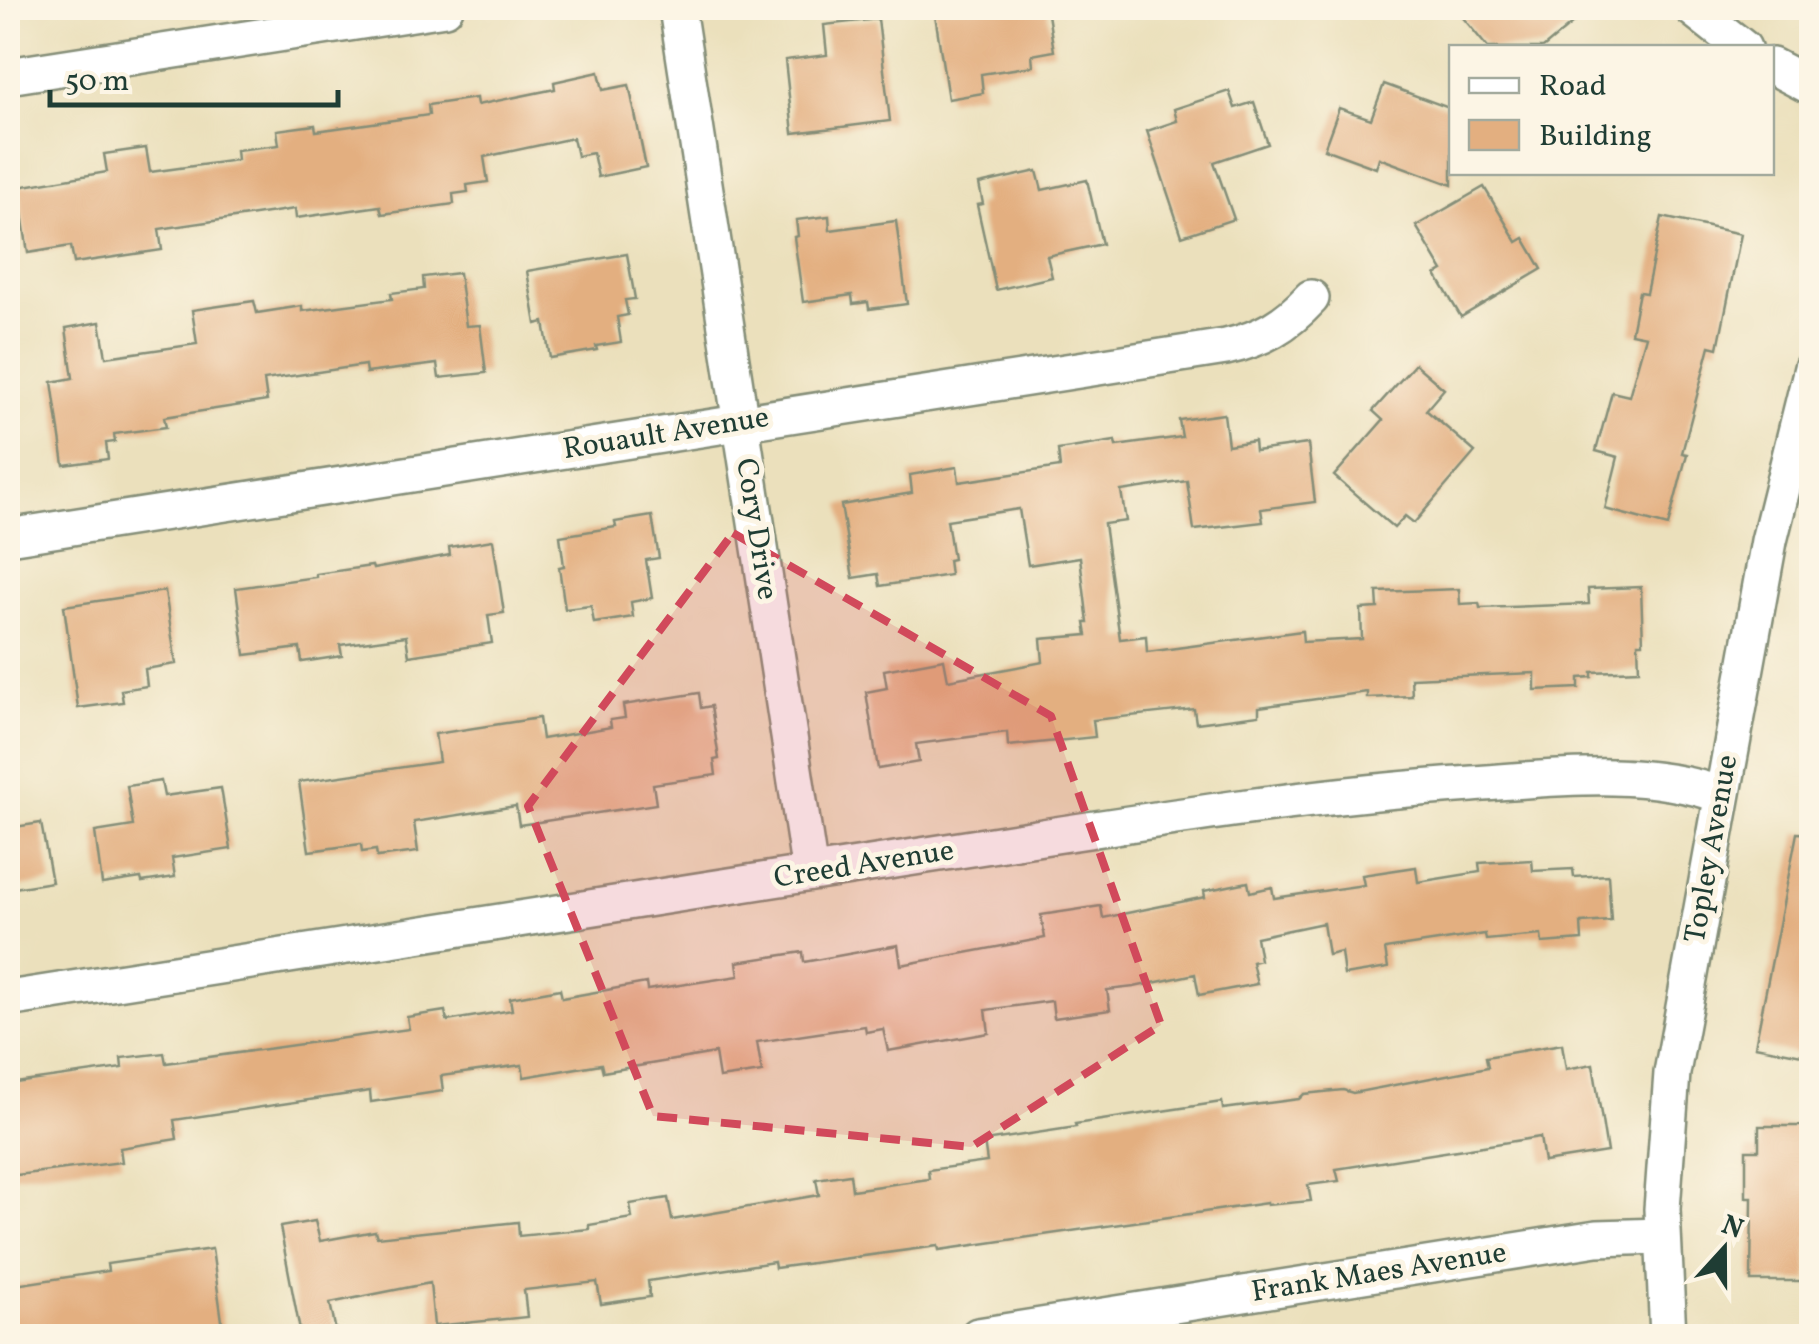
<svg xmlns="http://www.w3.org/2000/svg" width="1819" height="1344" viewBox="0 0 1819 1344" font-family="Vollkorn,serif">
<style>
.building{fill:#e3af80}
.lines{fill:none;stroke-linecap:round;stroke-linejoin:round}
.minor-casing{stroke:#858e78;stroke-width:40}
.minor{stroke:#fff;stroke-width:35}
.marked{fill:#d1495b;fill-opacity:0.2;stroke:#d1495b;stroke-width:8;stroke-dasharray:20 12;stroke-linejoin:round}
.labels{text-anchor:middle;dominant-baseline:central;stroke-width:10;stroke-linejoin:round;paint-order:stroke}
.street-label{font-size:30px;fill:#1f3d34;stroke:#fcf5e5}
</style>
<rect width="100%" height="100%" fill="#fcf5e5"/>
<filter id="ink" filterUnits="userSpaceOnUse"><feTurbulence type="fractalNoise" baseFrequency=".01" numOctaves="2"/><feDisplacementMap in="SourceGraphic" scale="20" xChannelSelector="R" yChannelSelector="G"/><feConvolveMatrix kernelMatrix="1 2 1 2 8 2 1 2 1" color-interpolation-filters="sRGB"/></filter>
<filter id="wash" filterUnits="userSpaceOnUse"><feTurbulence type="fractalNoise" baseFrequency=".0048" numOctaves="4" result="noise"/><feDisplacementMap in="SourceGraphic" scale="40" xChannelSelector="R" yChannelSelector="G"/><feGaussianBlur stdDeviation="2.25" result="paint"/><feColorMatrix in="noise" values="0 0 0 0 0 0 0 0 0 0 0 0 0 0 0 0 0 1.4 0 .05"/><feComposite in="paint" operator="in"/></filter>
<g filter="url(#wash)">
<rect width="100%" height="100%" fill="#ebe0bc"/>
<g id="blocks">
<g class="building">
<polygon points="934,8 1047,8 1054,51 1032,55 1033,66 981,74 983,93 948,99"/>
<polygon points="1455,8 1591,8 1543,48 1488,48"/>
<polygon points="878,19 890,121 793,133 785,60 827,55 824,25"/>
<polygon points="599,72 603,90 629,85 646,167 598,177 593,153 577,156 573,138 484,157 488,182 467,185 468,192 453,194 454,204 382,214 380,206 296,218 295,209 159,229 162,250 74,263 71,246 28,253 18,187 107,172 104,154 146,148 150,172 237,160 236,150 279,145 277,130 315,125 316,131 429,115 428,105 476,98 477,105 555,89 554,82"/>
<polygon points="1384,84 1452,109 1452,185 1379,158 1376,168 1324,149 1339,108 1371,119"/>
<polygon points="1229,91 1235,108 1254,102 1268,144 1214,162 1234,219 1182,236 1147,131 1177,121 1174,109"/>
<polygon points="1037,171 1042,190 1087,180 1102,244 1047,256 1052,277 996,290 977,205 983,204 979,184"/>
<polygon points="1484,187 1517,242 1524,238 1542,269 1461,317 1436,275 1443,271 1416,226"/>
<polygon points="829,216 830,230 896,221 907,304 869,309 868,302 853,304 852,295 803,302 794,237 798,236 796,220"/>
<polygon points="1662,217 1741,234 1718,348 1710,346 1682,453 1687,454 1668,526 1605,509 1618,457 1596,451 1612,392 1629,396 1646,336 1631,333 1639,292 1646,293"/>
<polygon points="627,254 635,299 625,300 628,315 617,317 621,342 596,346 597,350 550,358 544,322 536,324 527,271"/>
<polygon points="459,273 466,326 480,325 486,373 439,378 437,364 366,373 365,365 264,380 267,401 164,417 166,427 114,434 115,442 106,443 108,459 64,465 52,382 73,378 66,328 100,322 106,357 197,344 192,310 254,301 257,313 302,306 302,311 392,299 391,293 424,289 423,277"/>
<polygon points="1415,364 1444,389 1426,410 1475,452 1414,523 1405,516 1394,528 1334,476 1383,420 1373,411"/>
<polygon points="1224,414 1228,445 1254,441 1255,451 1308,444 1315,502 1261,509 1263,522 1194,530 1187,481 1121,491 1126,521 1104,524 1120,639 1146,636 1147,652 1302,631 1303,642 1362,639 1361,609 1378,608 1377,592 1459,589 1460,604 1479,603 1480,608 1589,604 1588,589 1641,587 1643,643 1638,643 1639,670 1592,672 1592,677 1579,678 1579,688 1535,690 1535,673 1411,678 1412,696 1367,698 1367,692 1259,707 1259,715 1196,723 1194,709 1093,720 1095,737 1008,746 1007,732 916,744 919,762 878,769 866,692 887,688 884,670 944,659 948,680 1043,662 1041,639 1087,635 1085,623 1088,623 1080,557 1028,565 1019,509 947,520 953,559 948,560 950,575 880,586 878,574 853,578 841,505 912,493 910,475 957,467 959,482 1060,467 1058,450 1115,441 1116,446 1182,437 1179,420"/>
<polygon points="652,516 659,558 646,560 652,598 631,602 633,617 594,623 591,606 565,609 559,567 564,566 560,536 616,527 615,522"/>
<polygon points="493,540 504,613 488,615 492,643 409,656 406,636 340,645 342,656 302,662 300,648 245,655 236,588 316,577 316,574 372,566 373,569 450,555 449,547"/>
<polygon points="165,591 176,664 145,669 147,686 121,690 123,702 78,708 64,606"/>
<polygon points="699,693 701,708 711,706 719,759 714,760 716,775 653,784 656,804 519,825 516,806 414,822 418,852 377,857 376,850 362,852 361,844 309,851 299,782 439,762 435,734 539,718 542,739 611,727 610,720 625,718 623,705"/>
<polygon points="161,781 164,796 221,788 231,849 172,858 175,877 142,882 141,878 102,884 95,832 133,826 127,786"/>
<polygon points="41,823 52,882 8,889 8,828"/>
<polygon points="1797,833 1812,834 1812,1057 1755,1046"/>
<polygon points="1532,860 1533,871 1573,869 1574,877 1608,875 1611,921 1581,923 1582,940 1542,943 1541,935 1486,940 1485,934 1385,949 1388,968 1344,975 1341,952 1328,955 1323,923 1256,937 1260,960 1252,962 1257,984 1199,995 1195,974 1134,987 1107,990 1110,1010 1054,1018 1052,1001 986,1010 989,1033 888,1051 883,1029 866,1032 865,1026 757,1042 762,1072 719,1078 715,1053 603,1072 601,1064 524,1077 522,1065 441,1076 443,1091 371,1102 370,1091 174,1120 177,1139 120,1148 122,1162 8,1176 8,1084 122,1068 121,1058 164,1053 166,1063 409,1029 407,1017 445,1011 447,1021 512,1010 510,998 560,989 562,998 646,983 647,990 739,976 737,962 803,952 804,962 898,945 901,965 1045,938 1041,915 1101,906 1103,918 1205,897 1204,891 1248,882 1250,892 1272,887 1274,898 1364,885 1362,875 1416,867 1418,882 1480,872 1479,863"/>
<polygon points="1562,1044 1566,1069 1593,1064 1607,1152 1544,1162 1540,1137 1336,1169 1339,1181 1308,1185 1311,1201 1267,1205 1267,1203 939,1250 938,1246 775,1268 774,1262 648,1281 650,1297 601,1304 597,1282 524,1290 527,1317 434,1326 430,1283 330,1303 337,1336 301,1336 280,1227 315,1221 320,1241 375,1231 377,1237 518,1222 519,1236 589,1229 589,1225 632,1218 630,1204 668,1198 672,1220 819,1195 816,1179 850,1174 852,1190 929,1179 928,1170 987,1162 984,1141 1076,1127 1075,1124 1222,1102 1223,1109 1299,1099 1304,1094 1343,1090 1353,1093 1488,1067 1486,1057"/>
<polygon points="1759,1126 1810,1126 1812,1237 1808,1237 1808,1281 1751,1281 1752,1197 1746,1197 1746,1150 1759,1150"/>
<polygon points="212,1249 223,1328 208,1330 209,1336 8,1336 8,1286 108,1271 107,1264"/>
</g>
</g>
</g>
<g filter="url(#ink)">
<use href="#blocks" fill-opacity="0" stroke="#858e78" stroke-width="2.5"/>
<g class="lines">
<g class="minor-casing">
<g id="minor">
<polyline points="677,8 810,873"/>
<polyline points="1692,8 1743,48"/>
<polyline points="1772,66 1812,87"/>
<polyline points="8,76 445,8"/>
<path d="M8,537L1226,347C1262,339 1286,325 1311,298"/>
<path d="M8,999C346,946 684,892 1023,840C1173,817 1321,794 1472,784C1556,778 1642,767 1722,795"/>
<polyline points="978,1336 1597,1238 1662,1236"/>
<polyline points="1668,1336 1662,1209 1672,1073 1769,541 1812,368"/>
</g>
</g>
<use href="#minor" class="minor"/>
</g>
</g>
<path class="marked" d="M733,533L1051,716L1161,1025L971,1147L653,1116L528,806Z"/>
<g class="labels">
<g class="street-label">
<text transform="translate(666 434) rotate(-9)">Rouault Avenue</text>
<text transform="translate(756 529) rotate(81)">Cory Drive</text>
<text transform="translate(1712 849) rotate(-80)">Topley Avenue</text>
<text transform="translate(864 865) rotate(-9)">Creed Avenue</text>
<text transform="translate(1379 1273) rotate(-9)">Frank Maes Avenue</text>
</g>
</g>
<rect width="1819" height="1344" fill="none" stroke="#fcf5e5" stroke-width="40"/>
<rect x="1449" y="45" width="325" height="130" fill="#fcf5e5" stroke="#a4ab9e" stroke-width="2.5"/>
<rect x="1469" y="78" width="50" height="15" fill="#ffffff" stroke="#a4ab9e" stroke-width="2.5"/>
<text x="1539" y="95" font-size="30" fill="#1f3d34">Road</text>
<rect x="1469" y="120" width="50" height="30" fill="#e3af80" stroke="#a4ab9e" stroke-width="2.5"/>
<text x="1539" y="145" font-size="30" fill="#1f3d34">Building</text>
<g transform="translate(1724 1249) rotate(21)" stroke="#fcf5e5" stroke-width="8" paint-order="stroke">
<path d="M0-8L18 38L0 25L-18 38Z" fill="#1f3d34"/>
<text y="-15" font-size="28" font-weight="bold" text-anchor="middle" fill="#1f3d34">N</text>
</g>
<path d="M50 90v15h288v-15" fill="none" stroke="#1f3d34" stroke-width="5"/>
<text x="65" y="90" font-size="30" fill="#1f3d34" stroke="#fcf5e5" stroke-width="8" paint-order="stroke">50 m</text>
</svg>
